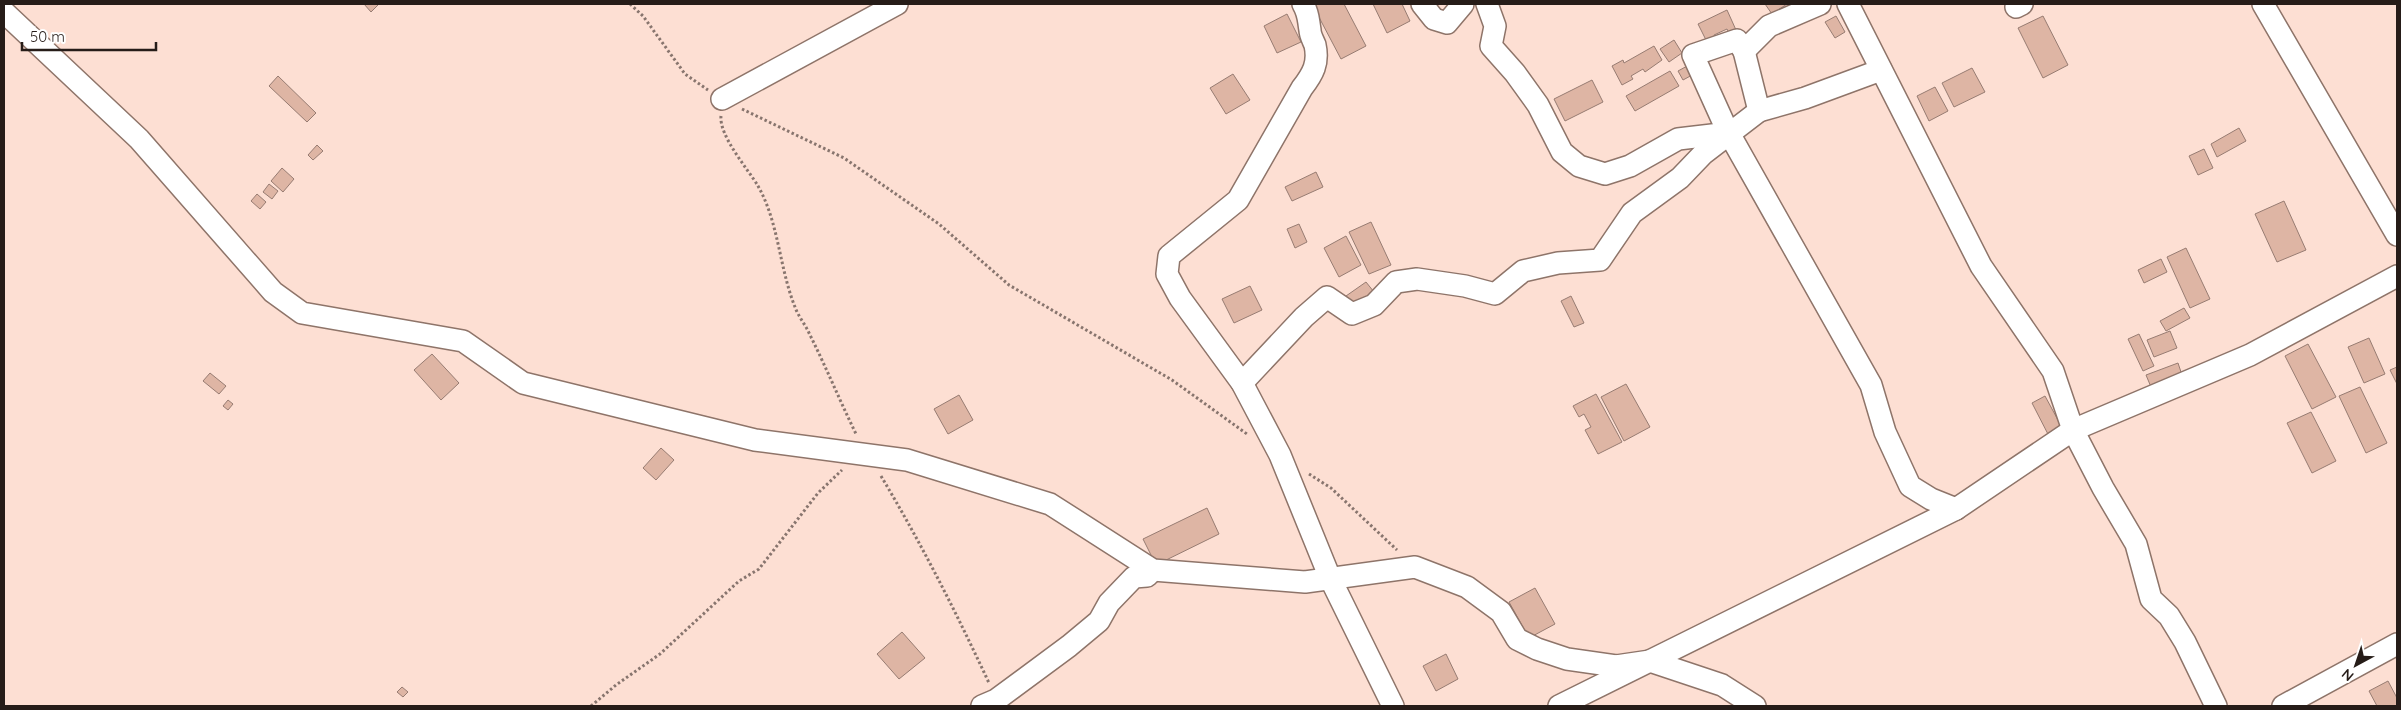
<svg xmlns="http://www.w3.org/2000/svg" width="2401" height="710" viewBox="0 0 2401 710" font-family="Quicksand,sans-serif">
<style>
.building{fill:#deb5a4;stroke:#977c72}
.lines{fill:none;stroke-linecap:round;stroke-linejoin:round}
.minor-casing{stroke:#8e7469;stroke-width:24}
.path{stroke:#88756e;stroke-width:3;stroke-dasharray:2.5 2.5;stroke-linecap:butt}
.minor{stroke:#fff;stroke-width:21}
</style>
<rect width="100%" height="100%" fill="#fddfd3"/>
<g class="building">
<polygon points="364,4 379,4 371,12"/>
<polygon points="1312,4 1344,4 1366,46 1341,59"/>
<polygon points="1373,4 1402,4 1410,21 1387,33"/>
<polygon points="1765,4 1787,4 1772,14"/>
<polygon points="1727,10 1736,30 1729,33 1727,29 1714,35 1716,40 1708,44 1698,24"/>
<polygon points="1287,14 1301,42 1277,53 1264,26"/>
<polygon points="1836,16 1845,32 1835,38 1825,22"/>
<polygon points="2043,16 2068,65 2043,78 2018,28"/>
<polygon points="1674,40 1682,53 1669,62 1660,49"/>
<polygon points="1654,46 1662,60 1645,72 1643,69 1631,76 1633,79 1622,85 1612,66 1623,60 1624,63"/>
<polygon points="1689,65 1694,74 1683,80 1678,71"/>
<polygon points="1972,68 1985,92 1954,107 1942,83"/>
<polygon points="1670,71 1679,86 1635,111 1626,96"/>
<polygon points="1233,74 1250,100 1226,114 1210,88"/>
<polygon points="278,76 316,113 307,122 269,86"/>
<polygon points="1592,80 1603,102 1565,121 1554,99"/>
<polygon points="1935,87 1948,111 1929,121 1917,96"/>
<polygon points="2239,128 2246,141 2217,157 2211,144"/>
<polygon points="317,145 323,151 313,160 308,155"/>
<polygon points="2204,149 2213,168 2198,175 2189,156"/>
<polygon points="282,168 294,179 283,192 271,181"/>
<polygon points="1316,172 1323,187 1292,201 1285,187"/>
<polygon points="269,184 278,191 272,199 263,192"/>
<polygon points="257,194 266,202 260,209 251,201"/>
<polygon points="2284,201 2306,250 2277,262 2255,214"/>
<polygon points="1371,222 1391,265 1369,274 1349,232"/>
<polygon points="1299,224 1307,242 1295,248 1287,229"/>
<polygon points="1346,236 1361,265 1339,277 1324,248"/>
<polygon points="2186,248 2210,299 2190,308 2167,257"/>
<polygon points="2161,259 2167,272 2144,283 2138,270"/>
<polygon points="1366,282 1374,292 1353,306 1346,296"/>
<polygon points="1250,286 1262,310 1234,323 1222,299"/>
<polygon points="1571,296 1584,323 1574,327 1561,301"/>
<polygon points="2184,308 2190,318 2166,331 2160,321"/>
<polygon points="2170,331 2177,348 2154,357 2147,340"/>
<polygon points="2139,334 2154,366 2143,371 2128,339"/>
<polygon points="2369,338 2385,374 2364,383 2348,347"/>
<polygon points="2308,344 2336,397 2312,409 2285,356"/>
<polygon points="432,354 459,383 441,400 414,370"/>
<polygon points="2178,363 2182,375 2151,387 2146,375"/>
<polygon points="2397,367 2397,384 2390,370"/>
<polygon points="210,373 226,386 219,394 203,381"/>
<polygon points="1626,384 1650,427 1624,441 1601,397"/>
<polygon points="2360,387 2387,443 2366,453 2339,396"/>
<polygon points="1596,394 1622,442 1598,454 1585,430 1591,427 1584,414 1579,417 1573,406"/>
<polygon points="959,395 973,420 948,434 934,409"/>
<polygon points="2045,396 2065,433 2051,440 2032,403"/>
<polygon points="228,400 233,404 228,410 223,406"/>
<polygon points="2311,412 2336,461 2312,473 2287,423"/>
<polygon points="661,448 674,460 656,480 643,468"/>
<polygon points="1207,508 1219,534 1156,565 1143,539"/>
<polygon points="1535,588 1555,624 1529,638 1509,602"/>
<polygon points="902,632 925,658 899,679 877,654"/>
<polygon points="1446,654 1458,679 1436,691 1423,666"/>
<polygon points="2388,681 2397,698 2397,706 2377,706 2369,691"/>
<polygon points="402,687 408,692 403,697 397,692"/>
</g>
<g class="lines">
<g class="minor-casing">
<g id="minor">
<path d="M1303,4C1309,14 1308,19 1310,30C1310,35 1313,40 1315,45C1319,63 1313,74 1302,88L1238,200L1169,256L1167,274L1180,298L1242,383L1280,455L1330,578L1393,706"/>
<polyline points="1422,4 1434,19 1447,23 1463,4"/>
<polyline points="1487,4 1495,26 1491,46 1515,73 1538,105 1562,152 1579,166 1605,174 1630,166 1678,139 1729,133"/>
<polyline points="1820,4 1769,26 1744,51 1737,40 1693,55 1726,128 1871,385 1885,432 1910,486 1931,499 1956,509"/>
<polyline points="1848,4 1981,266 2053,371 2073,430 2103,488 2136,544 2151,599 2169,616 2185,642 2216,706"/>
<polyline points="2263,4 2397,235"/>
<polyline points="2016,7 2022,4"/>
<polyline points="4,12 139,139 273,292 302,313 463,341 523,383 755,440 907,460 1050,504 1153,570 1305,582 1415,567 1467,587 1501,612 1517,639 1537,649 1567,659 1616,666 1650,661 1722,685 1755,706"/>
<polyline points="1744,51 1759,111"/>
<polyline points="722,99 897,4"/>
<polyline points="1242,383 1304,317 1327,297 1352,314 1374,305 1396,282 1417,279 1465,286 1495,294 1523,271 1558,263 1600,260 1632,213 1680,178 1703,154 1759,111 1805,98 1881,70"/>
<polyline points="982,706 996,700 1069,646 1099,621 1109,603 1134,577 1147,576 1153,570"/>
<polyline points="1559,706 1956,509 2073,430 2250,355 2397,276"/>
<polyline points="2283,706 2397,644"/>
</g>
</g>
<g class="path">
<polyline points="630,4 643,16 685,74 708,90"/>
<polyline points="742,109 844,158 939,224 1009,285 1172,380 1247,434"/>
<path d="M721,116C719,136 748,169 758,186C779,223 779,267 795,307C798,316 805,324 809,333C826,367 840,401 856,434"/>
<polyline points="1309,474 1331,488 1397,550"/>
<path d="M881,476C921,543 956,612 989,683"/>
<polyline points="591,706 616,685 660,654 739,581 759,569 818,493 842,470"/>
</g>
<use href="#minor" class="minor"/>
</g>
<rect width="2401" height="710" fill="none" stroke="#261c18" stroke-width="10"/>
<g transform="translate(2356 665) rotate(220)" stroke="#ffffff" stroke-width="4" paint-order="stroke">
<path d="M0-4L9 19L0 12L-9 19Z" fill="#261c18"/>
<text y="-8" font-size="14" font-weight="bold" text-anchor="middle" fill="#261c18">N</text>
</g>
<path d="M22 42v8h134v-8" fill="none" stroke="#261c18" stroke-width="2.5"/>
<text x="30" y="42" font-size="15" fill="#261c18" stroke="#ffffff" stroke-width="4" paint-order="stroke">50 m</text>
</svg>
